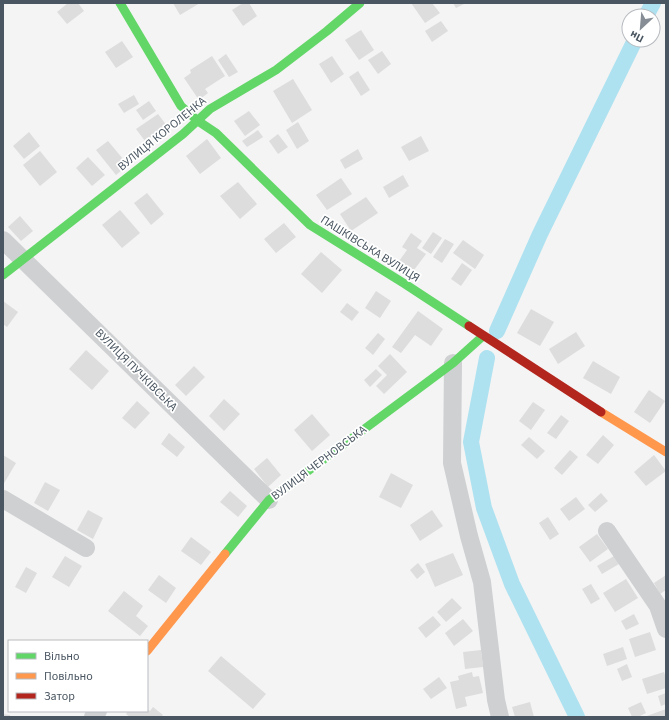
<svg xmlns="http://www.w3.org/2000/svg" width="669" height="720" viewBox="0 0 669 720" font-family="'Source Sans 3',sans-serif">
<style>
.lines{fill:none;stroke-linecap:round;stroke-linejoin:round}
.canal{stroke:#aee2f0;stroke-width:16}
.building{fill:#ddddde}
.street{stroke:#ced0d2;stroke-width:18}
.fast{stroke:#63d668;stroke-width:9}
.slow{stroke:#ff974d;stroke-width:9}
.jam{stroke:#b3261e;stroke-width:9}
.labels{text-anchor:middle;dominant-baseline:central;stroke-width:3.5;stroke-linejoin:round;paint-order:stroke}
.street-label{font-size:12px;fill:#4a5661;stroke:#fff}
</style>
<rect width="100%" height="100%" fill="#f4f4f4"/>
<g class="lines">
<g class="canal">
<polyline points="646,16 653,3"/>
<polyline points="497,331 540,234 635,40"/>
<polyline points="487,358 471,442 484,508 512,584 577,717"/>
</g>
</g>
<g class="building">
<polygon points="68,3 78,3 84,11 67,24 57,12"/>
<polygon points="173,3 200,3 180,15"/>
<polygon points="243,3 249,3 257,16 243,26 232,10"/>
<polygon points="411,3 432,3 440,13 425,23"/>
<polygon points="453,3 466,3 456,8"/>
<polygon points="441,21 448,31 432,42 425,31"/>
<polygon points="361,30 374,50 359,60 345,40"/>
<polygon points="122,41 133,57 116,68 105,52"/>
<polygon points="382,51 391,64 378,74 368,60"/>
<polygon points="226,54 238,72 229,77 218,60"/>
<polygon points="212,56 225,76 205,89 208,93 199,100 184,78 191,73 190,70"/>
<polygon points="332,56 344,74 331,83 319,64"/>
<polygon points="358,71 370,90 361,96 349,77"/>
<polygon points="293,79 312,110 292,123 273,91"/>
<polygon points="134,95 139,104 124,113 118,104"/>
<polygon points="149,101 156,111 143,120 136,110"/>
<polygon points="249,111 260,125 245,136 234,121"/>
<polygon points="158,114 167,126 145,141 136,129"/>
<polygon points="298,122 309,141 297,149 286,130"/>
<polygon points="258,130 263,137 247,147 242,141"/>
<polygon points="29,132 40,146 24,159 13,146"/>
<polygon points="278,134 288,147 278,154 269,141"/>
<polygon points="421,136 429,151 409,161 401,147"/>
<polygon points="207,139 221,158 200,174 186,156"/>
<polygon points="108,141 128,165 116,175 96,150"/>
<polygon points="358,149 363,159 345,169 340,160"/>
<polygon points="40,151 57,172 40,186 23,165"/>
<polygon points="88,157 105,175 92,186 76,168"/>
<polygon points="403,175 409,186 389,198 383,187"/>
<polygon points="341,178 352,194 327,210 316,195"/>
<polygon points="238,182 257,204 240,219 220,196"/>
<polygon points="147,193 164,214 151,225 134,203"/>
<polygon points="366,197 378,213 351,231 340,214"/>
<polygon points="120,210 140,233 122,248 102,225"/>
<polygon points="20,216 33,231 21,241 8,227"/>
<polygon points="284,223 296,237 276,253 264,239"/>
<polygon points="433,232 442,238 431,254 422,248"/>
<polygon points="411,233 422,241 417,248 426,254 411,274 397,264 407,250 402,247"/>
<polygon points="445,239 454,244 442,263 433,257"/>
<polygon points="463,240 484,255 475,269 453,253"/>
<polygon points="321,252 342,270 322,293 301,274"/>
<polygon points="462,263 472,270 461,286 451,279"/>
<polygon points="376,291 391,301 380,318 365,308"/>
<polygon points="3,301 18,312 7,327 3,324"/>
<polygon points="347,303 359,312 352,321 340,312"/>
<polygon points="531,309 554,322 540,346 517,333"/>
<polygon points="418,311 443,329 431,346 415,335 401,353 392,347"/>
<polygon points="576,332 585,346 558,364 549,349"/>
<polygon points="378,333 385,339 373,355 365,348"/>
<polygon points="86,350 109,371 92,390 69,369"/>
<polygon points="390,354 407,372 384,394 376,386 387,375 378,366"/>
<polygon points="593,361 620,377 611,394 583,378"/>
<polygon points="194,366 205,377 186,396 175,385"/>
<polygon points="376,369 382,375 370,387 364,380"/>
<polygon points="649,390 665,401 650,423 634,412"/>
<polygon points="224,399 240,414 224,431 209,416"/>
<polygon points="137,401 150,413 135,429 122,418"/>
<polygon points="533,402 545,410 531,430 519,421"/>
<polygon points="312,414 330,435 312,451 294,430"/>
<polygon points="561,415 569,421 556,439 547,433"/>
<polygon points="169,433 185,447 177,457 161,444"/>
<polygon points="603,435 614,445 598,464 586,455"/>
<polygon points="529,437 545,451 537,459 521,445"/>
<polygon points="570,450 578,457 562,475 554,468"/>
<polygon points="3,455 16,463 3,485"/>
<polygon points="654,455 666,471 646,486 634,472"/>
<polygon points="267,458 281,475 268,487 254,469"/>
<polygon points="391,473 413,485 401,508 379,497"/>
<polygon points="45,482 60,490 48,511 34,503"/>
<polygon points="230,491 247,506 238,517 220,502"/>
<polygon points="601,493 608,501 595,512 588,505"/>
<polygon points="576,497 585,509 569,521 560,509"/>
<polygon points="88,510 103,518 93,539 77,530"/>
<polygon points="432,510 443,526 420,541 410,525"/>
<polygon points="548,517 559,534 550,540 539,523"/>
<polygon points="597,534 608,549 590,562 579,547"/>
<polygon points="191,537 211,552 201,565 181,551"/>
<polygon points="453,553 463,575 435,587 425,564"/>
<polygon points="65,556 82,566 69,587 52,577"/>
<polygon points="614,556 619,564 602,574 597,566"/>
<polygon points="418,563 425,572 417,579 410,570"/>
<polygon points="26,567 37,573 26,593 15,587"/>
<polygon points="159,575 176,588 166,603 148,590"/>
<polygon points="666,575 666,590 660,594 654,583"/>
<polygon points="626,579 638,598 615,612 603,593"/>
<polygon points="591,584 600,599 591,604 582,589"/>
<polygon points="124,591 143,606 136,616 148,626 140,636 108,611"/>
<polygon points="452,598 462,608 446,622 437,612"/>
<polygon points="634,614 639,624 626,630 621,621"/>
<polygon points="433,616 441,625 426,638 418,628"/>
<polygon points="463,619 473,631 454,646 445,633"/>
<polygon points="650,632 656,650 635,657 629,639"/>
<polygon points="623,647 627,659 607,666 603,654"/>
<polygon points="481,650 483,667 465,669 463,652"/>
<polygon points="221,656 266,694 253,709 208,671"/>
<polygon points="627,664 632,677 622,681 617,669"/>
<polygon points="472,672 473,677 479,676 483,693 465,697 467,706 456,709 450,682 459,680 458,676"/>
<polygon points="664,672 666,678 666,688 647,694 642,679"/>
<polygon points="439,677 447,688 431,699 423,689"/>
<polygon points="666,693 666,704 661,706 658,696"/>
<polygon points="530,702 534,717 515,717 512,707"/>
<polygon points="641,702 646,713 638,717 632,717 628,708"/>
<polygon points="153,707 163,715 161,717 130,717 126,714 128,711 147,711 147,709 150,711"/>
<polygon points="666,709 666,717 644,717"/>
<polygon points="3,714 10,715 10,717 3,717"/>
</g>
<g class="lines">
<g class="street">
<polyline points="3,240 269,500"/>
<polyline points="453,363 452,463 469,536 482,582 496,700 500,717"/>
<polyline points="3,499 86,548"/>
<polyline points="607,531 658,606 666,629"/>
<polyline points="93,717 98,711"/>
</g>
<g class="fast">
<polyline points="120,3 181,106 198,121 216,133 310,225 405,284 469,326"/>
<polyline points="3,275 183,134 210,109 276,70 327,31 360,3"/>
<polyline points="225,554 269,500 453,363 483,336"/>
</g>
<g class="slow">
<polyline points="601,412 666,452"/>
<polyline points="147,651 225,554"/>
</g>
<polyline class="jam" points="469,326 601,412"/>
</g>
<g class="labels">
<g class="street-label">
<text transform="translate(162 134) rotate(-39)">ВУЛИЦЯ КОРОЛЕНКА</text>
<text transform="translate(370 249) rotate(32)">ПАШКІВСЬКА ВУЛИЦЯ</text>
<text transform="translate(136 370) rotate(45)">ВУЛИЦЯ ПУЧКІВСЬКА</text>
<text transform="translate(319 463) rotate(-37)">ВУЛИЦЯ ЧЕРНОВСЬКА</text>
</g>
</g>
<rect width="669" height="720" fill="none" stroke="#4a5661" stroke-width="8"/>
<rect x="8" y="640" width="140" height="72" fill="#ffffff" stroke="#b7bbc0"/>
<rect x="16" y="653" width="20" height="6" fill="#63d668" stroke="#b7bbc0"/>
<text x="44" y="660" font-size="12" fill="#4a5661">Вільно</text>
<rect x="16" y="673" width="20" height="6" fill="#ff974d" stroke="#b7bbc0"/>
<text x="44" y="680" font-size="12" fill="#4a5661">Повільно</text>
<rect x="16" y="693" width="20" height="6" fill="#b3261e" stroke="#b7bbc0"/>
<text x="44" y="700" font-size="12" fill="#4a5661">Затор</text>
<g transform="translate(641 28) rotate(206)"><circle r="19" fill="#ffffff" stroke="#b7bbc0"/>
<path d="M0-3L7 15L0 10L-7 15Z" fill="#868d94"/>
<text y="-6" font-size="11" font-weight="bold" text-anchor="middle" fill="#4a5661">Пн</text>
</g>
</svg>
